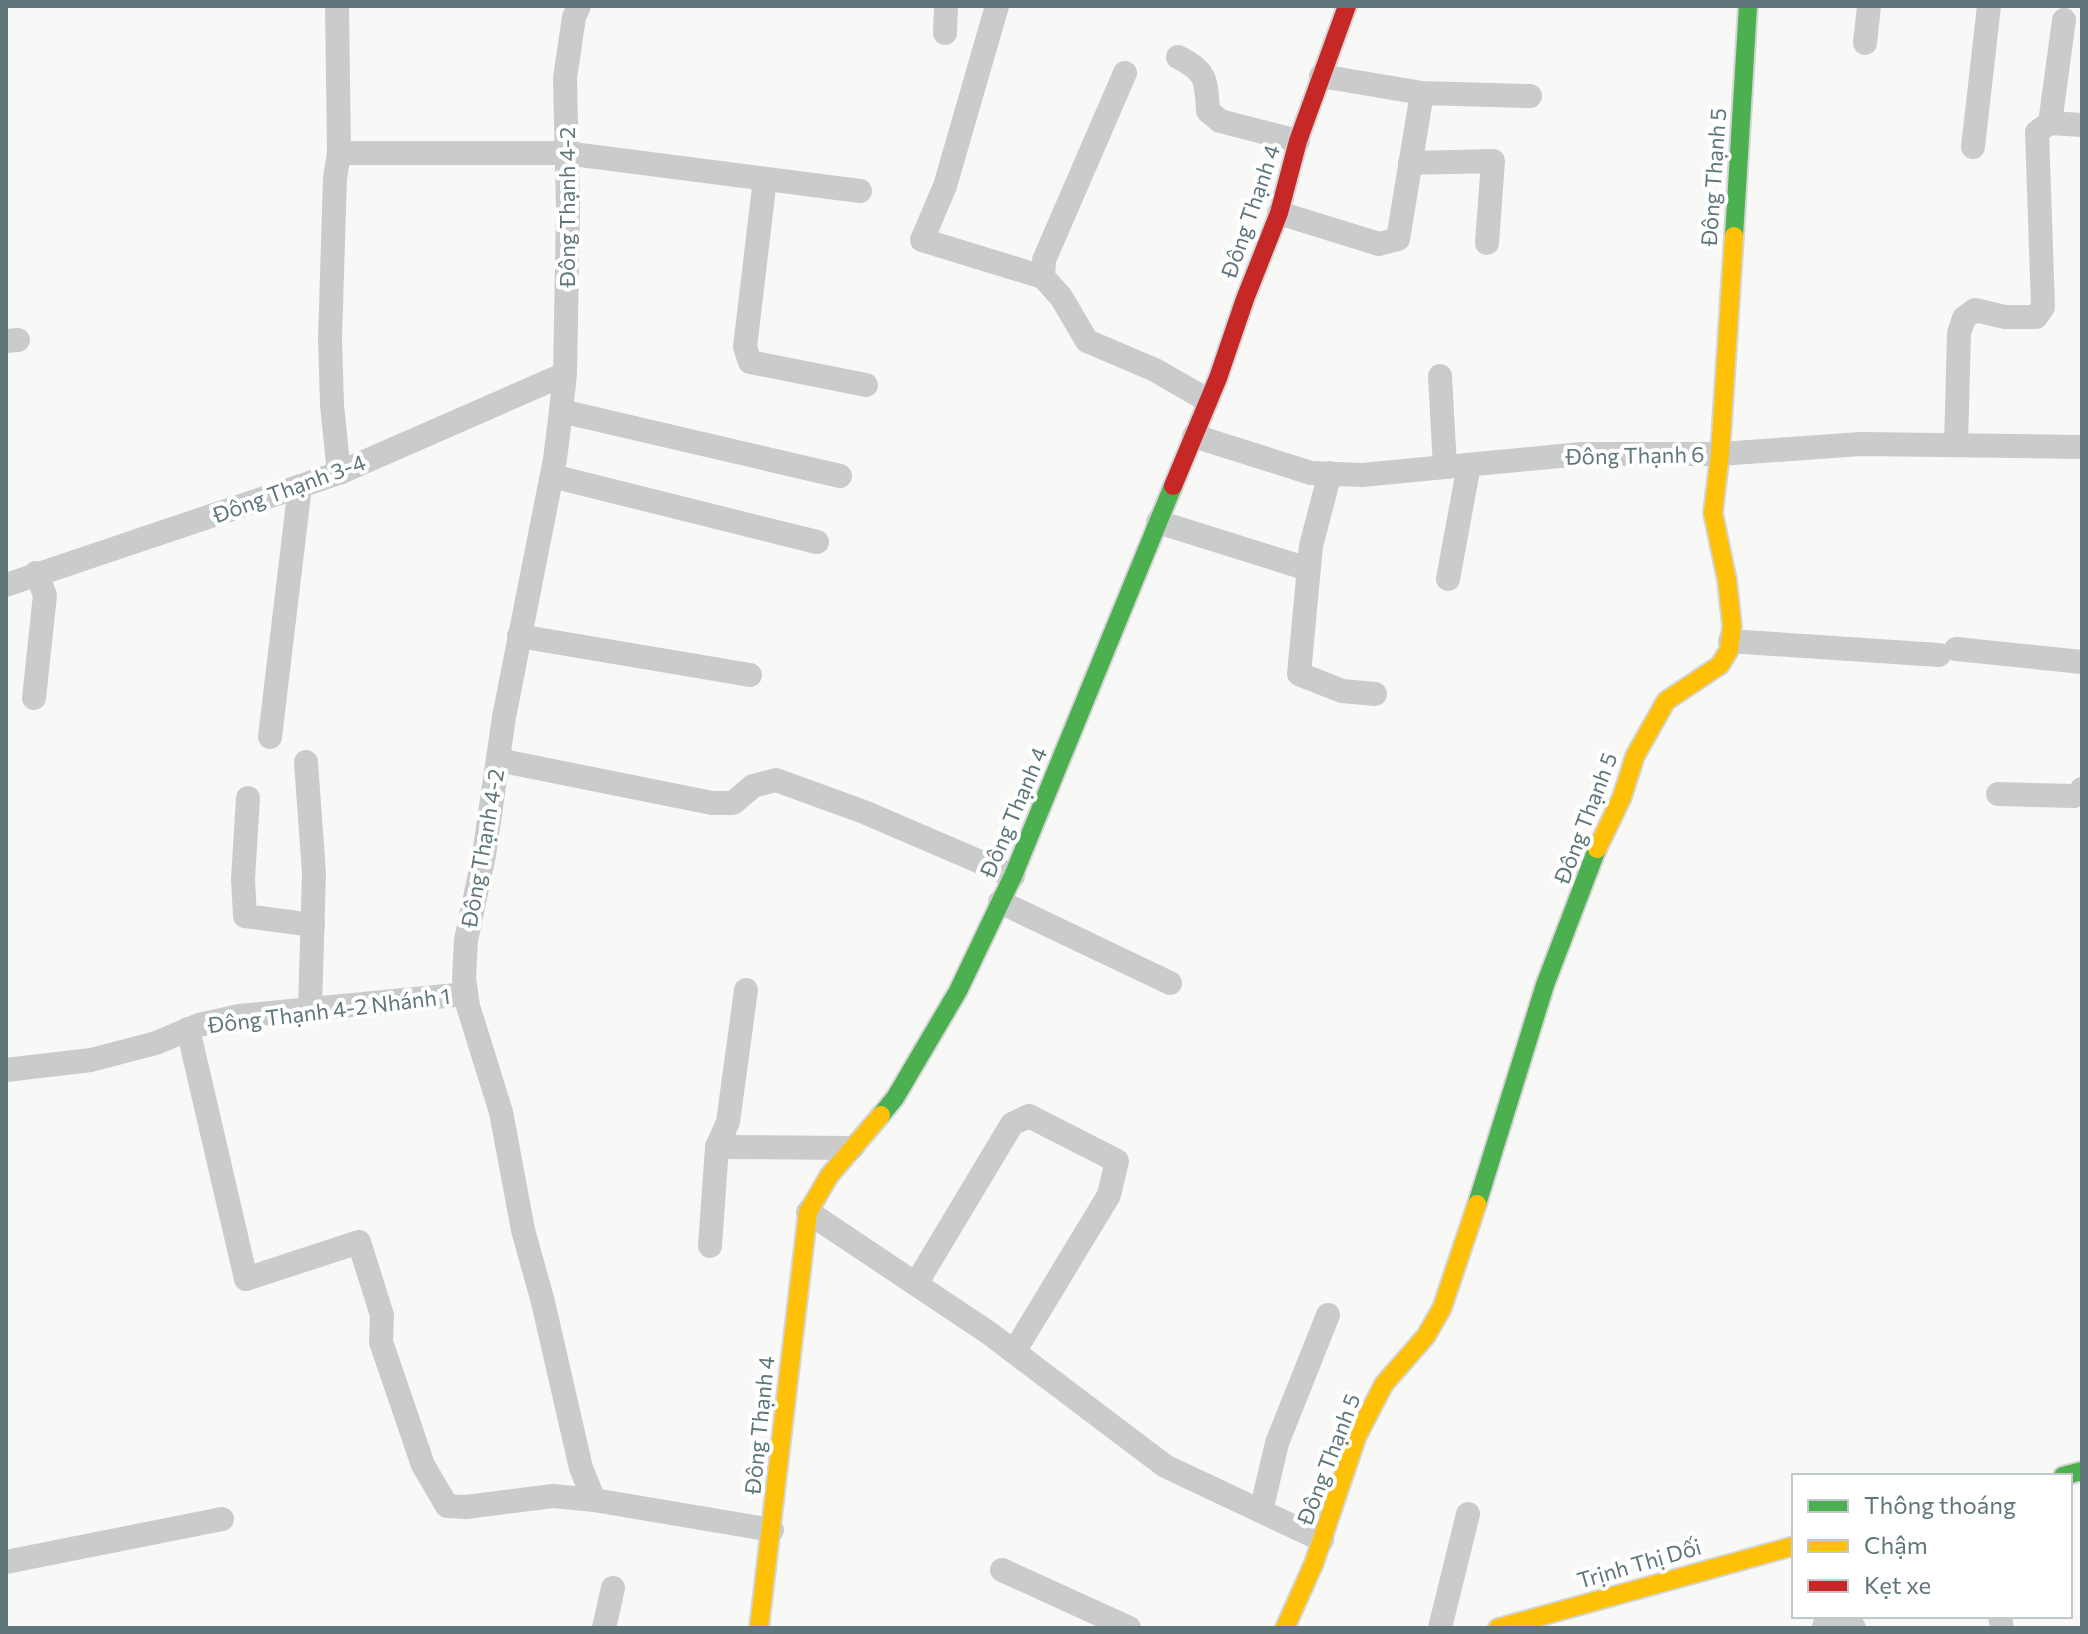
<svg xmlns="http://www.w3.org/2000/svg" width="2088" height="1634" viewBox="0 0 2088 1634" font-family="Commissioner,sans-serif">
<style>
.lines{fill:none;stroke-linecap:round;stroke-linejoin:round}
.fast-casing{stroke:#d4d5d5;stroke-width:22}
.slow-casing{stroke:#d4d5d5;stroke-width:22}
.jam-casing{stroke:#d4d5d5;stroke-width:22}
.street{stroke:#cacccc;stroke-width:24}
.fast{stroke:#4caf50;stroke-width:18}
.slow{stroke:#ffc107;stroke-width:18}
.jam{stroke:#c62828;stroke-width:18}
.labels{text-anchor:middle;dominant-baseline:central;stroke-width:8;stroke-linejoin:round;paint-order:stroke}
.street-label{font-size:22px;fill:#5f767b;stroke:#fff}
</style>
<rect width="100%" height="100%" fill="#f8f8f7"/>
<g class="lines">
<g class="fast-casing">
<g id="fast">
<polyline points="1734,236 1748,6"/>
<polyline points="881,1115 895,1098 958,991 1013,876 1173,486"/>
<polyline points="1477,1204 1545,985 1597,849"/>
<polyline points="2063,1476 2082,1471"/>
</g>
</g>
<g class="slow-casing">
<g id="slow">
<polyline points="1597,849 1622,797 1635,756 1666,701 1720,665 1729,650 1732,626 1727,580 1713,513 1720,454 1734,236"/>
<polyline points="759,1628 808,1212 829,1176 881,1115"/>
<polyline points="1285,1628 1314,1563 1357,1436 1384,1384 1426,1336 1442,1308 1477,1204"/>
<polyline points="1498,1628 1794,1546"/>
</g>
</g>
<g class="jam-casing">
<polyline id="jam" points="1173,486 1218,378 1245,299 1279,213 1298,141 1347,6"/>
</g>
<g class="street">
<polyline points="337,6 339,153 335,178 330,339 332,405 339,473"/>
<polyline points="579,6 574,17 565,78 568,208 565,374 561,411 555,459 504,717 484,855 466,940 464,978 468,1006 501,1112 523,1230 543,1302 581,1468 594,1500 772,1530"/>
<polyline points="997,6 945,186 922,240 1043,277"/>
<polyline points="945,33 946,6"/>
<polyline points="1865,43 1869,6"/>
<path d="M1178,57C1207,72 1206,79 1208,111L1220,121L1298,141"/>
<polyline points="1125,73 1044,260 1043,277 1061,297 1087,341 1155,370 1207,400"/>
<polyline points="1321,76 1422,93 1530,96"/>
<polyline points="2050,123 2064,20"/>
<polyline points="1973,147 1989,6"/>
<polyline points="339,153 565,153 860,191"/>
<polyline points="1410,163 1493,161 1487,243"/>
<polyline points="765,179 745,347 750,362 866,385"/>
<polyline points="1279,213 1379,244 1398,239 1422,93"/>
<polyline points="6,341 18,340"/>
<polyline points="1440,376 1445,467"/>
<polyline points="561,411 840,476"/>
<polyline points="1194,436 1311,473 1362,475 1581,454 1720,454 1861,444 2082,447"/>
<polyline points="1956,445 1959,333 1964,318 1975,310 2005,317 2036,317 2043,307 2037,132 2050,123 2082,125"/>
<polyline points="1330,473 1311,546 1299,674 1342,691 1375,694"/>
<polyline points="552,476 817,542"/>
<polyline points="1158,522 1308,569"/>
<polyline points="1448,579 1469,465"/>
<polyline points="6,585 339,473 565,374"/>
<polyline points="519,636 750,675"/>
<polyline points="1730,641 1939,655"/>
<polyline points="1956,649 2082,662"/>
<polyline points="34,698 45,595 36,573"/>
<polyline points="270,737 300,486"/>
<polyline points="498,760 712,803 733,803 753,786 776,780 864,812 1013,876"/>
<polyline points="306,762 314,873 310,1009"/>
<polyline points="1998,794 2074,796 2081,792 2082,789"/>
<polyline points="248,798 243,879 245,916 313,925"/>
<polyline points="1000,902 1170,983"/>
<polyline points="188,1029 246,1279 359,1242 382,1315 381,1342 423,1465 447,1506 466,1507 553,1496 594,1500"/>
<polyline points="6,1070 91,1060 156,1043 199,1025 239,1016 466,994"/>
<polyline points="717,1147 852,1148"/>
<polyline points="808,1212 989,1333 1165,1466 1322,1540"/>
<polyline points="710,1246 717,1147 728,1122 746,990"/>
<polyline points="916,1284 1012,1124 1029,1116 1117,1161 1109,1195 1014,1352"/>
<polyline points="1261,1511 1277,1443 1328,1315"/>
<polyline points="6,1562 222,1519"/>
<polyline points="1002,1570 1129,1628"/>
<polyline points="1845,1616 1854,1628"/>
<polyline points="2000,1616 2002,1628"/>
<polyline points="604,1628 613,1588"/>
<polyline points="1440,1628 1468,1514"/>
<polyline points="1824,1628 1827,1616"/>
</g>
<use href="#fast" class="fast"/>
<use href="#slow" class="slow"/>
<use href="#jam" class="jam"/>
</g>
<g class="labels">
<g class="street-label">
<text transform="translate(1713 177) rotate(-86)">Đông Thạnh 5</text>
<text transform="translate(566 207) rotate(-90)">Đông Thạnh 4-2</text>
<text transform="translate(1250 211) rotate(-71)">Đông Thạnh 4</text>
<text transform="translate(1635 455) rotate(-1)">Đông Thạnh 6</text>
<text transform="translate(289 488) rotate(-20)">Đông Thạnh 3-4</text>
<text transform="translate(1013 812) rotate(-67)">Đông Thạnh 4</text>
<text transform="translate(1585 818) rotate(-69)">Đông Thạnh 5</text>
<text transform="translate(482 848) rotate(-80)">Đông Thạnh 4-2</text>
<text transform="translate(329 1010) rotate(-7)">Đông Thạnh 4-2 Nhánh 1</text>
<text transform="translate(759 1425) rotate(-84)">Đông Thạnh 4</text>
<text transform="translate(1328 1459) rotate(-69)">Đông Thạnh 5</text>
<text transform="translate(1639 1563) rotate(-16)">Trịnh Thị Dối</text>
</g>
</g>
<rect width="2088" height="1634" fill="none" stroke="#5f767b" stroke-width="16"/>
<rect x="1792" y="1474" width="280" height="144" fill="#ffffff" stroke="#bfc8ca" stroke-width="2"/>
<rect x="1808" y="1500" width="40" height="12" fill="#4caf50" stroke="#bfc8ca" stroke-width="2"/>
<text x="1864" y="1514" font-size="24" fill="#5f767b">Thông thoáng</text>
<rect x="1808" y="1540" width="40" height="12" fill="#ffc107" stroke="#bfc8ca" stroke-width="2"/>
<text x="1864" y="1554" font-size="24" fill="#5f767b">Chậm</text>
<rect x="1808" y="1580" width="40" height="12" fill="#c62828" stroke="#bfc8ca" stroke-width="2"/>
<text x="1864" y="1594" font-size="24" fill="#5f767b">Kẹt xe</text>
</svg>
